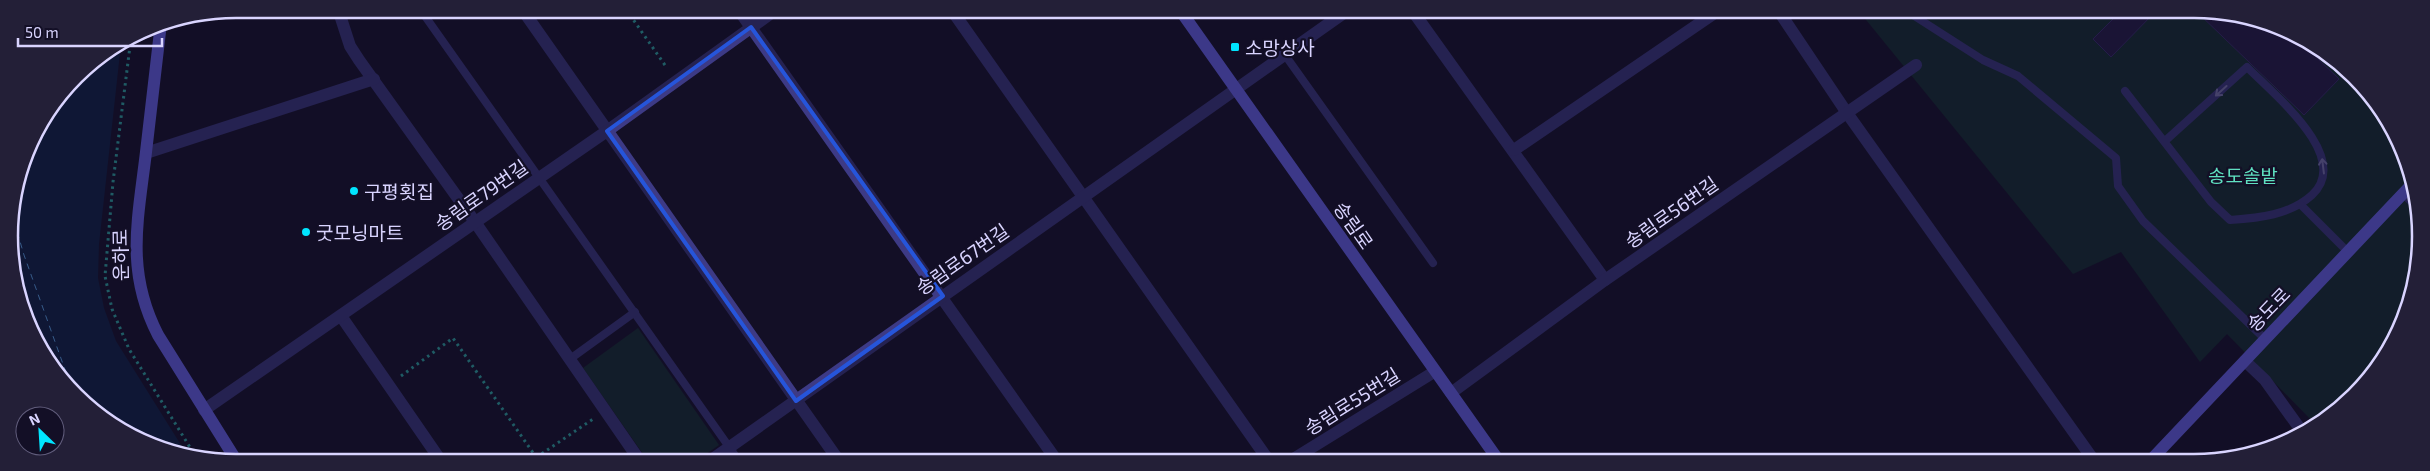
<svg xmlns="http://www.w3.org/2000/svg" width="2430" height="471" viewBox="0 0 2430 471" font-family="'Exo 2','Noto Sans KR',sans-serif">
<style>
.green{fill:#12302f}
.water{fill:#0c2248}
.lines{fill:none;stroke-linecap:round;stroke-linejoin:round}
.ferry{stroke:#62b6ff;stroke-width:1;stroke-dasharray:6 5;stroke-linecap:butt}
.building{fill:#241b47;stroke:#3b2d73}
.path{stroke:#2fb8b0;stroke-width:3;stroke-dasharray:2.5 4;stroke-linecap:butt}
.lane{stroke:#3d3a85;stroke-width:8}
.street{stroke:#3d3a85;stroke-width:12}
.secondary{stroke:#6f6bff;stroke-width:12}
.oneway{stroke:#837fbc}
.marked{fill:none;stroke:#2655da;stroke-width:4;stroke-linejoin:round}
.poi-dot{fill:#00e5ff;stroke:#130f26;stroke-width:2}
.labels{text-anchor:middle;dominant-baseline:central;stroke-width:4.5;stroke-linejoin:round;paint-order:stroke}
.poi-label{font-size:19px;fill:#d9d4ff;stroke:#130f26;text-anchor:start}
.park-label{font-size:19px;fill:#5fe0c0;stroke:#130f26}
.street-label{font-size:19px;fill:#d9d4ff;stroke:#130f26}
.rim{fill:none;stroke:#d9d4ff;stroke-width:2.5}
</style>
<rect width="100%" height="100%" fill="#130f26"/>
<g class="green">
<polygon points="1858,10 2224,11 2308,39 2371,94 2369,105 2386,122 2413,177 2419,265 2398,336 2355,396 2315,424 2227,334 2200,362 2121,252 2073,274"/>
<polygon points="638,328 719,445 696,461 648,461 583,368"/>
</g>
<polygon class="water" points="121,44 99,244 98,278 104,308 116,341 186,453 122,432 65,385 21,309 9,221 26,148 75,75"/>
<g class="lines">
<polyline class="ferry" points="11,211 24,255 73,392"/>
</g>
<g class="building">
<polygon points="2121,11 2156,11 2111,57 2093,39"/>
<polygon points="2196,11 2224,11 2292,34 2339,79 2304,115"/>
</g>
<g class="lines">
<g class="path">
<polyline points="630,15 667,68"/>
<polyline points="131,38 113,182 105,276 112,309 129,349 196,457"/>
<polyline points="401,376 453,338 536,457"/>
<polyline points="531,461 593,419"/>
</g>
<g class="lane">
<polyline points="420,9 739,461"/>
<polyline points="1905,10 1983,60 2018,76 2116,158 2118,186 2143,221 2265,339"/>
<polyline points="1285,55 1433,263"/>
<path d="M2125,91L2211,202L2230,220C2259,218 2290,215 2312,195C2353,157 2273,94 2247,67L2165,141"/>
<polyline points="2403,194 2415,205"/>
<polyline points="2301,205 2348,252"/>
<polyline points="570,359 635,312"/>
</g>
<g class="street">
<polyline points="338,9 350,46 359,60 475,222 640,461"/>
<polyline points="522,9 839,461"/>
<polyline points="738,9 1057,461"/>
<polyline points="951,9 1269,461"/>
<polyline points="1412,10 1605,280"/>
<polyline points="1778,10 1847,113 2095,462"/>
<polyline points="1514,150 1719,10"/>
<polyline points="146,153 374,79"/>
<polyline points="341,316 441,461"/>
<polyline points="2245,361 2265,380 2303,433"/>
<polyline points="1451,393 1605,280 1916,65"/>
<polyline points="204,410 607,131 777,9"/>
<polyline points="710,461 1348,10"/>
<polyline points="1290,461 1434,372"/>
</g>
<g class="secondary">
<polyline points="1180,10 1499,461"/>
<path d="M161,23C156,66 151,109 146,152C138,220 125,271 158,335L236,460"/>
<polyline points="2149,462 2414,182"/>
</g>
</g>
<defs><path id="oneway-shaft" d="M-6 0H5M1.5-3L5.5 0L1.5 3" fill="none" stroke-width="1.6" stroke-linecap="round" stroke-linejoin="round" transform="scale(1.25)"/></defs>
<g class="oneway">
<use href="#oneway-shaft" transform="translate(2221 91) rotate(138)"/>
<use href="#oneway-shaft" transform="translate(2323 166) rotate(-97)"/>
</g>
<path d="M0 0H2430V471H0ZM751,27L943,296L796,401L607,131Z" fill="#130f26" fill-opacity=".55" fill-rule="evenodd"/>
<path class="marked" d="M751,27L943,296L796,401L607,131Z"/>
<g class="poi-dot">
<rect x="1230" y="42" width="10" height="10" rx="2.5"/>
<circle cx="354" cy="191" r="5"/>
<circle cx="306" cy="232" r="5"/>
</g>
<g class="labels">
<g class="poi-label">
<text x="1245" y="47">소망상사</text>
<text x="364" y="191">구평횟집</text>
<text x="316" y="232">굿모닝마트</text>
</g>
<g class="park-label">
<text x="2243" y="175">송도솔밭</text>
</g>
<g class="street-label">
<text transform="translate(481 195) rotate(-35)">송림로79번길</text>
<text transform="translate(1671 212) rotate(-35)">송림로56번길</text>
<text transform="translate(1354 225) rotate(55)">송림로</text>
<text transform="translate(120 255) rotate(-91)">운하로</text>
<text transform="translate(962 259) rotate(-35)">송림로67번길</text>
<text transform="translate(2268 309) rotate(-46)">송도로</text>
<text transform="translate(1352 401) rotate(-32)">송림로55번길</text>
</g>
</g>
<path d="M0 0H2430V471H0ZM236 18H2194A218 218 0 0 1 2412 236V236A218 218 0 0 1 2194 454H236A218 218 0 0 1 18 236V236A218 218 0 0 1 236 18Z" fill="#231f37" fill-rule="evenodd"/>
<path class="rim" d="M236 18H2194A218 218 0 0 1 2412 236V236A218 218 0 0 1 2194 454H236A218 218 0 0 1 18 236V236A218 218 0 0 1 236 18Z"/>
<g transform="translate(40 431) rotate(335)"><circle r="24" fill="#130f26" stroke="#625e7d"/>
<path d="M0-4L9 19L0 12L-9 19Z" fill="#00e5ff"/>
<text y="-8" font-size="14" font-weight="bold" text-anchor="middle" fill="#d9d4ff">N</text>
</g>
<path d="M18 38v8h144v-8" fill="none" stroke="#d9d4ff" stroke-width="2.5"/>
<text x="25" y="38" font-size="15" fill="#d9d4ff" stroke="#130f26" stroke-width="4" paint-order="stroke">50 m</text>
</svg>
